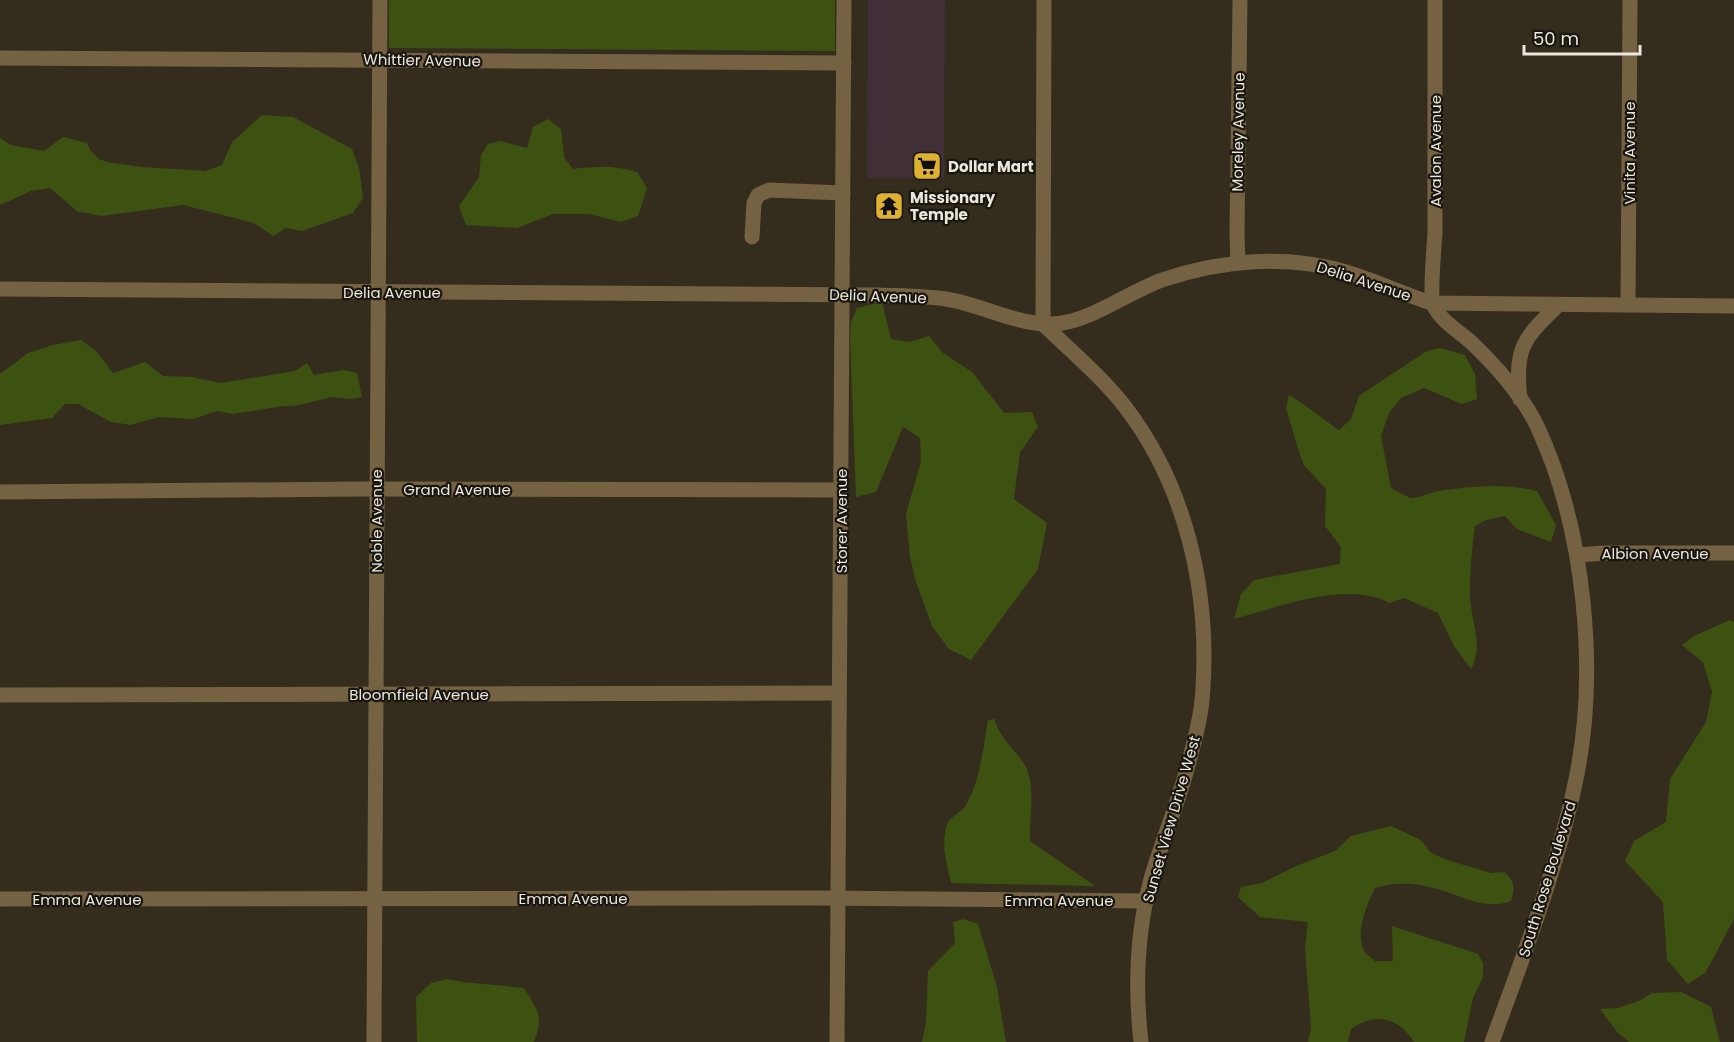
<svg xmlns="http://www.w3.org/2000/svg" width="1734" height="1042" viewBox="0 0 1734 1042" font-family="Poppins,sans-serif">
<style>
.commercial{fill:#412f38}
.green{fill:#3d5211}
.lines{fill:none;stroke-linecap:round;stroke-linejoin:round}
.minor{stroke:#746243;stroke-width:15}
.labels{text-anchor:middle;dominant-baseline:central;stroke-width:4.5;stroke-linejoin:round;paint-order:stroke}
.street-label{font-size:15px;fill:#ebe7dd;stroke:#19160f}
.poi-label{font-size:15px;font-weight:bold;fill:#ebe7dd;stroke:#19160f;text-anchor:start}
</style>
<rect width="100%" height="100%" fill="#342d1d"/>
<polygon class="commercial" points="868,0 945,0 944,178 867,178"/>
<g class="green">
<polygon points="389,0 835,0 835,51 389,48"/>
<polygon points="262,115 293,117 352,149 359,168 363,198 353,213 302,231 286,228 273,236 254,223 183,205 101,216 77,211 50,188 31,191 0,205 0,138 11,145 44,151 63,137 87,143 90,150 99,159 107,162 142,167 205,171 222,165 232,142"/>
<path d="M548,119L561,129L564,157L573,169C596,166 615,165 637,172L647,188L638,216L621,222L589,214H553L517,228L466,225L459,206L479,177L481,155L488,144L501,141L527,148L533,127Z"/>
<polygon points="882,302 891,339 910,342 929,336 943,353 972,372 1004,413 1032,412 1038,427 1020,452 1014,499 1047,523 1038,569 971,660 949,649 932,626 915,579 910,556 906,514 921,461 920,438 903,427 876,492 856,497 850,337 851,322 857,308"/>
<polygon points="81,340 96,351 113,373 145,362 163,376 191,377 221,383 295,371 307,363 314,375 343,370 357,373 362,397 351,399 332,397 299,405 277,407 233,414 217,411 193,419 158,417 131,425 111,422 78,404 65,404 52,418 0,425 0,374 28,353 53,345"/>
<path d="M1440,348L1465,355L1475,374L1477,399L1462,404L1424,388L1401,398L1389,413L1381,436L1391,488C1397,491 1406,497 1412,498C1420,498 1431,492 1439,491C1472,486 1505,483 1537,491L1556,525L1551,542L1517,529L1505,516L1486,520L1475,526C1472,546 1470,571 1470,591C1469,618 1485,643 1471,669L1454,646L1438,613L1404,598L1390,603C1344,580 1280,607 1234,619L1241,594L1254,580L1340,564L1341,547L1325,526L1326,489L1304,465L1298,449L1286,408L1289,395C1307,405 1322,419 1339,430L1351,419L1359,396L1427,351Z"/>
<polygon points="1730,620 1734,622 1734,919 1706,972 1688,984 1667,960 1663,902 1625,861 1634,841 1666,822 1670,779 1706,722 1712,692 1703,662 1682,645 1694,636"/>
<path d="M994,719C1001,739 1011,746 1023,762C1037,782 1029,817 1030,841L1095,886L951,883C948,868 942,848 945,833C948,814 959,816 966,805C981,778 983,749 988,720Z"/>
<path d="M1391,826L1421,840L1430,852L1444,859L1491,873L1504,872C1515,881 1515,888 1511,901C1488,910 1465,898 1444,891C1422,883 1397,881 1375,888C1367,904 1354,934 1365,952C1367,955 1372,958 1375,961H1393L1392,926L1478,954L1483,963V977L1473,998L1464,1042H1414C1398,1017 1376,1012 1351,1029L1348,1042H1308L1311,1028L1305,948L1308,922L1260,917L1238,897L1241,887L1262,883L1296,866L1335,851L1351,836Z"/>
<polygon points="963,919 978,924 997,987 1006,1042 922,1042 926,1023 928,971 955,943 953,922"/>
<path d="M447,979L463,982L524,988C538,1011 544,1015 534,1042H417L416,997L431,983Z"/>
<polygon points="1681,992 1711,1007 1720,1042 1629,1042 1618,1033 1600,1009 1618,1008 1641,1000 1652,993"/>
</g>
<g class="lines">
<g class="minor">
<path d="M1044,0L1043,324C1071,351 1102,377 1126,408C1186,487 1209,589 1203,687C1202,716 1193,747 1185,776C1175,811 1161,844 1151,879C1137,931 1135,989 1141,1042"/>
<path d="M1435,0C1435,78 1435,155 1435,233C1434,246 1430,295 1433,304C1441,322 1459,331 1472,343C1497,367 1522,395 1537,426C1585,528 1599,674 1575,784C1556,872 1523,957 1492,1042"/>
<polyline points="0,58 844,63"/>
<polyline points="752,237 754,203 758,195 769,190 843,193"/>
<polyline points="1238,263 1237,233 1240,0"/>
<path d="M0,289L878,295C901,296 924,296 946,299C985,305 1022,329 1062,323C1097,317 1129,292 1162,280C1221,260 1286,254 1346,272C1376,281 1403,294 1432,303L1734,306"/>
<polyline points="1628,305 1630,0"/>
<path d="M1520,399C1515,348 1522,340 1558,305"/>
<polyline points="0,492 360,489 841,490"/>
<polyline points="1577,555 1605,553 1734,553"/>
<polyline points="0,695 839,693"/>
<polyline points="0,899 817,898 1146,901"/>
<polyline points="374,1042 380,0"/>
<polyline points="837,1042 844,0"/>
</g>
</g>
<defs>
<g id="supermarket-square" transform="scale(1.5)"><rect x="-9" y="-9" width="18" height="18" rx="4" fill="#deb133" stroke="#19160f"/><path d="M-6-5.5h2.5l.6 2H6L4.5 2H-2.5L-4.4-4H-6ZM-1.5 3.2a1.3 1.3 0 1 0 .1 0ZM3 3.2a1.3 1.3 0 1 0 .1 0Z" fill="#111"/></g>
<g id="temple-square" transform="scale(1.5)"><rect x="-9" y="-9" width="18" height="18" rx="4" fill="#deb133" stroke="#19160f"/><path d="M0-6L5-2H3V0L6.5 2.5H4V6H1.5V3h-3V6H-4V2.5H-6.5L-3 0V-2H-5Z" fill="#111"/></g>
</defs>
<g fill-rule="evenodd">
<use href="#supermarket-square" x="927" y="166"/>
<use href="#temple-square" x="889" y="206"/>
</g>
<g class="labels">
<g class="street-label">
<text transform="translate(422 60) rotate(1)">Whittier Avenue</text>
<text transform="translate(1238 132) rotate(-89)">Moreley Avenue</text>
<text transform="translate(1435 151) rotate(-90)">Avalon Avenue</text>
<text transform="translate(1629 153) rotate(-90)">Vinita Avenue</text>
<text transform="translate(1364 281) rotate(18)">Delia Avenue</text>
<text x="392" y="292">Delia Avenue</text>
<text transform="translate(878 296) rotate(2)">Delia Avenue</text>
<text x="457" y="489">Grand Avenue</text>
<text transform="translate(376 521) rotate(-90)">Noble Avenue</text>
<text transform="translate(841 521) rotate(-90)">Storer Avenue</text>
<text x="1655" y="553">Albion Avenue</text>
<text x="419" y="694">Bloomfield Avenue</text>
<text transform="translate(1171 819) rotate(-74)">Sunset View Drive West</text>
<text transform="translate(1547 879) rotate(-73)">South Rose Boulevard</text>
<text x="573" y="898">Emma Avenue</text>
<text x="87" y="899">Emma Avenue</text>
<text x="1059" y="900">Emma Avenue</text>
</g>
<g class="poi-label">
<text x="948" y="166">Dollar Mart</text>
<text x="910" y="197">Missionary<tspan x="910" dy="17">Temple</tspan></text>
</g>
</g>
<path d="M1524 45v9h116v-9" fill="none" stroke="#ebe7dd" stroke-width="3"/>
<text x="1533" y="45" font-size="18" fill="#ebe7dd" stroke="#19160f" stroke-width="4.5" paint-order="stroke">50 m</text>
</svg>
